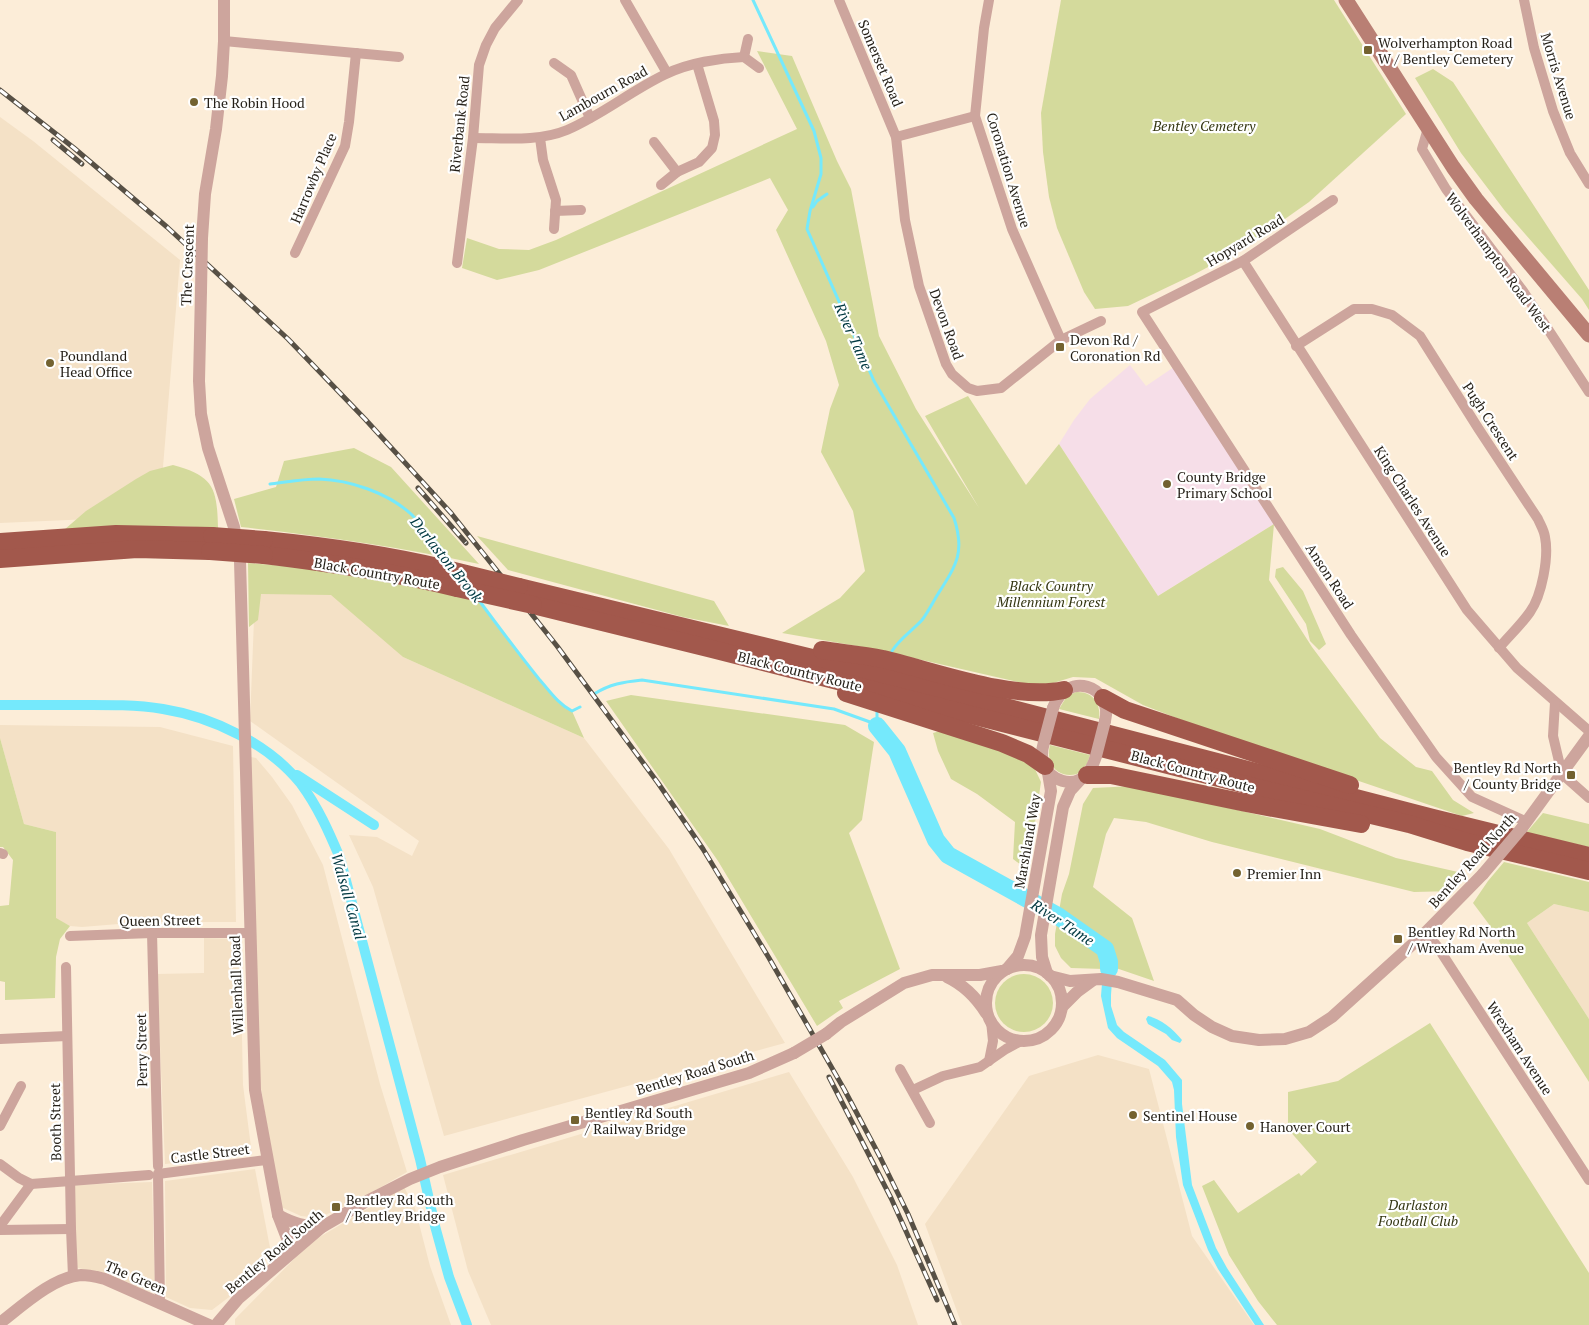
<svg xmlns="http://www.w3.org/2000/svg" width="1589" height="1325" viewBox="0 0 1589 1325" font-family="'PT Serif',serif">
<style>
.built{fill:#f4e1c6}
.education{fill:#f6dee8}
.green{fill:#d4da9c}
.water{fill:#75e9fc}
.lines{fill:none;stroke-linecap:round;stroke-linejoin:round}
.stream{stroke:#75e9fc;stroke-width:3}
.canal{stroke:#75e9fc;stroke-width:10}
.river{stroke:#75e9fc;stroke-width:18}
.minor{stroke:#cda59d;stroke-width:10}
.tertiary{stroke:#cda59d;stroke-width:12}
.secondary{stroke:#b97f74;stroke-width:15}
.trunk{stroke:#a2584c;stroke-width:18}
.rail-casing{stroke:#575045;stroke-width:5}
.rail{stroke:#fff;stroke-width:3;stroke-dasharray:9;stroke-linecap:butt}
.tertiary-bridge{stroke:#cda59d;stroke-width:12}
.trunk-bridge{stroke:#a2584c;stroke-width:18}
.poi-dot{fill:#736230;stroke:#fff;stroke-width:2}
.labels{text-anchor:middle;dominant-baseline:central;stroke-width:4.5;stroke-linejoin:round;paint-order:stroke}
.poi-label{font-size:14px;fill:#241f17;stroke:#fff;text-anchor:start}
.street-label{font-size:14px;fill:#241f17;stroke:#fff}
.park-label{font-size:14px;font-style:italic;fill:#343612;stroke:#fff}
.water-label{font-size:15px;font-style:italic;fill:#003840;stroke:#fff}
</style>
<rect width="100%" height="100%" fill="#fcedd8"/>
<g class="built">
<polygon points="0,117 33,141 180,260 159,516 0,523"/>
<polygon points="334,591 403,657 584,738 669,849 785,1043 444,1136 373,887 349,835 377,837 412,856 419,841 250,721 255,594"/>
<polygon points="0,725 160,727 233,746 236,922 143,922 82,927 70,926 56,919 56,832 24,824 0,738"/>
<polygon points="251,757 256,758 272,777 292,805 323,865 380,1084 407,1172 357,1201 318,1218 301,1216 281,1207 258,1071"/>
<polygon points="1554,904 1589,912 1589,1019 1527,923"/>
<polygon points="204,938 240,939 243,1085 252,1155 165,1164 157,974 204,973"/>
<polygon points="1098,1055 1149,1069 1192,1236 1254,1325 962,1325 925,1224 1029,1076"/>
<polygon points="789,1072 853,1177 897,1265 918,1325 491,1325 468,1271 443,1175"/>
<polygon points="255,1169 271,1253 249,1282 212,1310 190,1308 166,1297 165,1181"/>
<polygon points="152,1182 155,1294 114,1277 75,1267 73,1185"/>
<polygon points="404,1187 415,1208 430,1266 451,1325 235,1325 235,1319 296,1257 318,1238"/>
</g>
<polygon class="education" points="1130,365 1146,386 1174,367 1274,524 1158,596 1059,444 1074,420 1090,399"/>
<g class="green">
<polygon points="1061,0 1334,0 1406,114 1309,202 1244,248 1193,275 1128,306 1095,309 1084,292 1057,228 1049,197 1043,152 1041,113"/>
<polygon points="757,51 792,56 837,161 851,189 879,336 916,409 979,508 925,416 968,396 1026,485 1059,444 1158,596 1274,524 1269,580 1312,647 1380,738 1416,767 1432,771 1453,800 1474,813 1462,816 1347,777 1254,748 1143,705 1095,678 1073,677 1040,687 874,649 782,633 840,598 865,571 853,511 821,452 830,409 839,385 826,341 776,230 788,210 770,178 539,270 497,280 462,268 467,238 499,249 529,250 556,240 797,129"/>
<polygon points="1433,69 1453,82 1589,290 1589,310 1582,299 1505,211 1461,153 1415,78"/>
<path d="M354,448L391,467L479,564C401,547 321,536 241,527L234,499L276,487L284,461Z"/>
<path d="M173,465C214,476 217,488 218,528L176,526L64,530L86,511L136,479L150,471Z"/>
<polygon points="477,536 714,601 729,626 683,617 508,570"/>
<polygon points="248,563 322,569 478,599 515,649 555,698 565,708 572,711 584,738 403,657 331,595 261,594 258,620 249,627"/>
<polygon points="1283,567 1303,591 1326,644 1319,650 1310,641 1306,624 1275,577 1276,569"/>
<path d="M1076,692C1093,691 1101,704 1099,719L1059,709L1067,696Z"/>
<polygon points="631,695 845,725 874,742 862,820 849,833 900,969 839,1001 843,1008 817,1026 718,861 606,701"/>
<polygon points="940,731 1014,754 1033,765 1041,782 1028,870 1013,859 1015,822 977,794 951,779 938,751 933,733"/>
<polygon points="0,738 24,824 56,832 56,918 70,926 60,939 56,957 55,998 5,1000 5,982 0,981 0,906 9,905 13,860 3,847 0,847"/>
<path d="M1050,745L1090,755L1087,764L1077,774C1057,779 1045,763 1050,745Z"/>
<polygon points="1134,786 1320,829 1396,858 1467,874 1454,891 1414,892 1212,842 1146,822 1114,818 1106,834 1093,887 1132,918 1154,981 1113,967 1112,956 1104,958 1104,969 1071,968 1061,958 1055,946 1055,934 1062,894 1069,874 1083,804 1093,788"/>
<polygon points="1543,813 1589,824 1589,847 1526,833"/>
<polygon points="1504,862 1589,882 1589,912 1554,904 1527,923 1589,1019 1589,1082 1499,941 1500,939 1473,903 1488,881"/>
<circle cx="1024" cy="1003" r="29"/>
<polygon points="1430,1023 1589,1273 1589,1325 1277,1325 1258,1301 1229,1255 1202,1186 1214,1180 1238,1213 1299,1173 1301,1176 1317,1162 1288,1129 1288,1092 1338,1081"/>
</g>
<g class="water">
<polygon points="1108,946 1112,956 1113,967 1111,995 1111,1006 1117,1025 1124,1032 1165,1060 1182,1080 1182,1104 1192,1185 1216,1248 1227,1268 1264,1325 1255,1325 1218,1269 1208,1250 1183,1185 1176,1137 1174,1090 1172,1082 1158,1066 1117,1038 1108,1028 1101,996 1104,958 1100,951"/>
<path d="M1148,1016C1161,1019 1173,1029 1182,1040L1180,1043L1172,1040L1166,1034L1148,1024L1146,1019Z"/>
</g>
<g class="lines">
<g class="stream">
<path d="M753,0L814,131L821,158V174L810,211L807,229L874,381L954,518C965,552 957,564 938,594C933,602 928,612 922,620C912,631 900,638 892,651"/>
<polyline points="813,207 817,201 827,194"/>
<path d="M270,484C286,482 303,479 319,479C350,480 388,493 411,514C425,528 441,548 453,564"/>
<path d="M478,599C498,626 518,653 539,679C549,690 558,704 572,711L580,707"/>
<path d="M594,694C610,684 623,682 642,680L834,709L870,722L877,726"/>
<polyline points="877,711 877,726"/>
</g>
<g class="canal">
<path d="M0,705C23,705 46,705 68,705C100,705 132,704 163,709C213,717 269,744 301,784C318,807 329,832 340,858L420,1159L435,1226L449,1277L467,1325"/>
<polyline points="297,775 374,825"/>
</g>
<polyline class="river" points="877,726 897,751 936,840 948,855 1058,916 1105,949 1109,962 1109,969"/>
<g class="minor">
<polyline points="625,0 667,73"/>
<polyline points="839,0 896,137 905,220 919,286 946,364 952,374 968,388 977,391 1001,388 1061,340 1101,321"/>
<polyline points="989,0 984,28 975,116 1012,229 1061,340"/>
<polyline points="1524,0 1534,48 1553,111 1570,153 1589,184"/>
<polyline points="748,39 744,57 759,68"/>
<polyline points="224,41 399,57"/>
<polyline points="554,63 571,75 590,118"/>
<polyline points="1428,128 1422,149 1446,189 1523,291 1589,392"/>
<polyline points="896,137 975,116"/>
<path d="M473,138C504,138 538,142 567,130C602,115 632,90 666,74C688,63 720,58 744,57"/>
<polyline points="540,138 543,160 556,200 554,229"/>
<polyline points="654,142 677,172"/>
<polyline points="661,185 677,172 699,162 712,148 715,135 714,121 697,64"/>
<polyline points="1333,200 1243,261 1142,312 1351,635 1436,757 1472,797 1527,822"/>
<polyline points="555,211 581,210"/>
<polyline points="295,253 345,146 349,122 356,53"/>
<polyline points="1243,261 1467,610 1517,668 1589,731"/>
<polyline points="457,263 473,138 479,65 486,45 495,28 518,0"/>
<path d="M1296,346L1354,309H1372L1392,315L1420,336L1478,428L1538,519C1540,524 1544,530 1545,537C1549,557 1542,595 1530,612C1521,625 1509,636 1499,648"/>
<polyline points="1555,702 1553,736 1562,774 1589,798"/>
<polyline points="0,853 3,854"/>
<polyline points="1426,932 1437,946 1589,1180"/>
<polyline points="152,933 158,1166"/>
<polyline points="70,936 152,933 249,933"/>
<polyline points="66,967 71,1229 73,1276"/>
<polyline points="0,1039 67,1036"/>
<polyline points="989,1061 993,1041 991,1021"/>
<polyline points="900,1069 930,1123"/>
<polyline points="913,1090 943,1076 980,1067 1006,1049 1023,1040"/>
<polyline points="0,1126 21,1086"/>
<polyline points="0,1164 19,1178 31,1184 149,1175"/>
<polyline points="0,1226 31,1184"/>
<polyline points="0,1230 71,1229"/>
<polyline points="160,1304 158,1174 266,1160"/>
</g>
<g class="tertiary">
<polyline points="202,238 205,194 216,129 222,76 224,41 224,0"/>
<polyline points="201,291 199,381 201,414 208,448 234,527 240,561 255,1090 278,1215 292,1251"/>
<path d="M1053,708C1066,670 1114,685 1105,721"/>
<path d="M1044,742C1042,749 1041,755 1043,762C1049,781 1073,789 1087,774C1092,769 1094,762 1096,756"/>
<polyline points="1522,828 1589,736"/>
<circle cx="1024" cy="1003" r="38"/>
<polyline points="1007,969 1018,956 1025,937 1051,791 1048,773"/>
<polyline points="1047,973 1042,957 1041,935 1063,807 1070,791 1082,778"/>
<polyline points="1050,976 1070,981 1101,979 1118,982 1177,1000 1194,1015 1212,1027 1232,1036 1259,1040 1285,1039 1309,1032 1332,1017 1426,932 1483,874"/>
<path d="M947,977C964,985 976,997 986,1013"/>
<polyline points="1062,1007 1077,992 1092,981"/>
<polyline points="826,1034 841,1022 904,983 932,975 980,975 1002,971"/>
<path d="M278,1215C293,1223 305,1227 322,1227"/>
<path d="M0,1323C22,1306 53,1277 81,1275C90,1275 97,1277 105,1279L209,1325"/>
<polyline points="216,1325 238,1299 322,1227 365,1202 410,1179 440,1167 523,1140 749,1073 794,1053"/>
</g>
<polyline class="secondary" points="1346,0 1453,167 1476,199 1589,335"/>
<g class="trunk">
<path d="M264,540C324,546 383,554 442,568"/>
<polyline points="0,542 116,534 212,536"/>
<path d="M264,555C329,563 394,572 457,588"/>
<polyline points="0,559 137,549 210,551"/>
<polyline points="519,587 870,672 1433,818 1589,856"/>
<polyline points="533,605 712,649 1266,790 1409,824 1467,842 1589,871"/>
<path d="M822,650C842,653 863,655 883,659C934,671 1014,701 1064,690"/>
<polyline points="846,693 1002,743 1028,754 1045,766"/>
<polyline points="1103,698 1125,710 1350,785"/>
<polyline points="1087,775 1111,775 1246,803 1361,824"/>
</g>
<g class="rail-casing">
<g id="rail">
<polyline points="0,90 74,148 167,227 288,339 365,419 451,513 557,646 658,783 703,849 769,958 844,1089 879,1155 908,1214 955,1325"/>
<polyline points="53,140 82,164"/>
<polyline points="418,488 466,543"/>
<polyline points="829,1077 891,1198 937,1300"/>
</g>
</g>
<use href="#rail" class="rail"/>
<g class="tertiary-bridge">
<polyline points="201,291 202,238"/>
<polyline points="1044,742 1053,708"/>
<polyline points="1096,756 1105,721"/>
<polyline points="1483,874 1522,828"/>
<polyline points="794,1053 826,1034"/>
</g>
<g class="trunk-bridge">
<polyline points="212,536 264,540"/>
<polyline points="210,551 264,555"/>
<polyline points="442,568 519,587"/>
<polyline points="457,588 533,605"/>
</g>
</g>
<g class="poi-dot">
<rect x="1363" y="45" width="10" height="10" rx="2.5"/>
<circle cx="194" cy="102" r="5"/>
<rect x="1055" y="342" width="10" height="10" rx="2.5"/>
<circle cx="50" cy="363" r="5"/>
<circle cx="1167" cy="484" r="5"/>
<rect x="1566" y="770" width="10" height="10" rx="2.5"/>
<circle cx="1237" cy="873" r="5"/>
<rect x="1393" y="934" width="10" height="10" rx="2.5"/>
<circle cx="1133" cy="1115" r="5"/>
<rect x="570" y="1115" width="10" height="10" rx="2.5"/>
<circle cx="1250" cy="1126" r="5"/>
<rect x="331" y="1202" width="10" height="10" rx="2.5"/>
</g>
<g class="labels">
<g class="poi-label">
<text x="1378" y="42">Wolverhampton Road<tspan x="1378" dy="16">W / Bentley Cemetery</tspan></text>
<text x="204" y="102">The Robin Hood</text>
<text x="1070" y="339">Devon Rd /<tspan x="1070" dy="16">Coronation Rd</tspan></text>
<text x="60" y="355">Poundland<tspan x="60" dy="16">Head Office</tspan></text>
<text x="1177" y="476">County Bridge<tspan x="1177" dy="16">Primary School</tspan></text>
<text x="1561" y="767" text-anchor="end">Bentley Rd North<tspan x="1561" dy="16">/ County Bridge</tspan></text>
<text x="1247" y="873">Premier Inn</text>
<text x="1408" y="931">Bentley Rd North<tspan x="1408" dy="16">/ Wrexham Avenue</tspan></text>
<text x="585" y="1112">Bentley Rd South<tspan x="585" dy="16">/ Railway Bridge</tspan></text>
<text x="1143" y="1115">Sentinel House</text>
<text x="1260" y="1126">Hanover Court</text>
<text x="346" y="1199">Bentley Rd South<tspan x="346" dy="16">/ Bentley Bridge</tspan></text>
</g>
<g class="street-label">
<text transform="translate(881 63) rotate(67)">Somerset Road</text>
<text transform="translate(1559 76) rotate(73)">Morris Avenue</text>
<text transform="translate(603 93) rotate(-29)">Lambourn Road</text>
<text transform="translate(459 124) rotate(-84)">Riverbank Road</text>
<text transform="translate(1009 170) rotate(73)">Coronation Avenue</text>
<text transform="translate(313 178) rotate(-67)">Harrowby Place</text>
<text transform="translate(1245 240) rotate(-31)">Hopyard Road</text>
<text transform="translate(1499 262) rotate(54)">Wolverhampton Road West</text>
<text transform="translate(187 265) rotate(-88)">The Crescent</text>
<text transform="translate(947 324) rotate(70)">Devon Road</text>
<text transform="translate(1491 421) rotate(57)">Pugh Crescent</text>
<text transform="translate(1413 501) rotate(57)">King Charles Avenue</text>
<text transform="translate(377 573) rotate(10)">Black Country Route</text>
<text transform="translate(1330 576) rotate(57)">Anson Road</text>
<text transform="translate(800 671) rotate(14)">Black Country Route</text>
<text transform="translate(1193 771) rotate(15)">Black Country Route</text>
<text transform="translate(1027 841) rotate(-80)">Marshland Way</text>
<text transform="translate(1472 860) rotate(-48)">Bentley Road North</text>
<text transform="translate(160 920) rotate(-1)">Queen Street</text>
<text transform="translate(236 985) rotate(-92)">Willenhall Road</text>
<text transform="translate(1520 1048) rotate(57)">Wrexham Avenue</text>
<text transform="translate(141 1050) rotate(-91)">Perry Street</text>
<text transform="translate(695 1072) rotate(-17)">Bentley Road South</text>
<text transform="translate(55 1122) rotate(-91)">Booth Street</text>
<text transform="translate(210 1153) rotate(-7)">Castle Street</text>
<text transform="translate(274 1251) rotate(-40)">Bentley Road South</text>
<text transform="translate(136 1277) rotate(23)">The Green</text>
</g>
<g class="park-label">
<text x="1204" y="125">Bentley Cemetery</text>
<text x="1051" y="585">Black Country<tspan x="1051" dy="16">Millennium Forest</tspan></text>
<text x="1418" y="1204">Darlaston<tspan x="1418" dy="16">Football Club</tspan></text>
</g>
<g class="water-label">
<text transform="translate(854 336) rotate(66)">River Tame</text>
<text transform="translate(447 559) rotate(51)">Darlaston Brook</text>
<text transform="translate(349 896) rotate(74)">Walsall Canal</text>
<text transform="translate(1063 922) rotate(33)">River Tame</text>
</g>
</g>
</svg>
